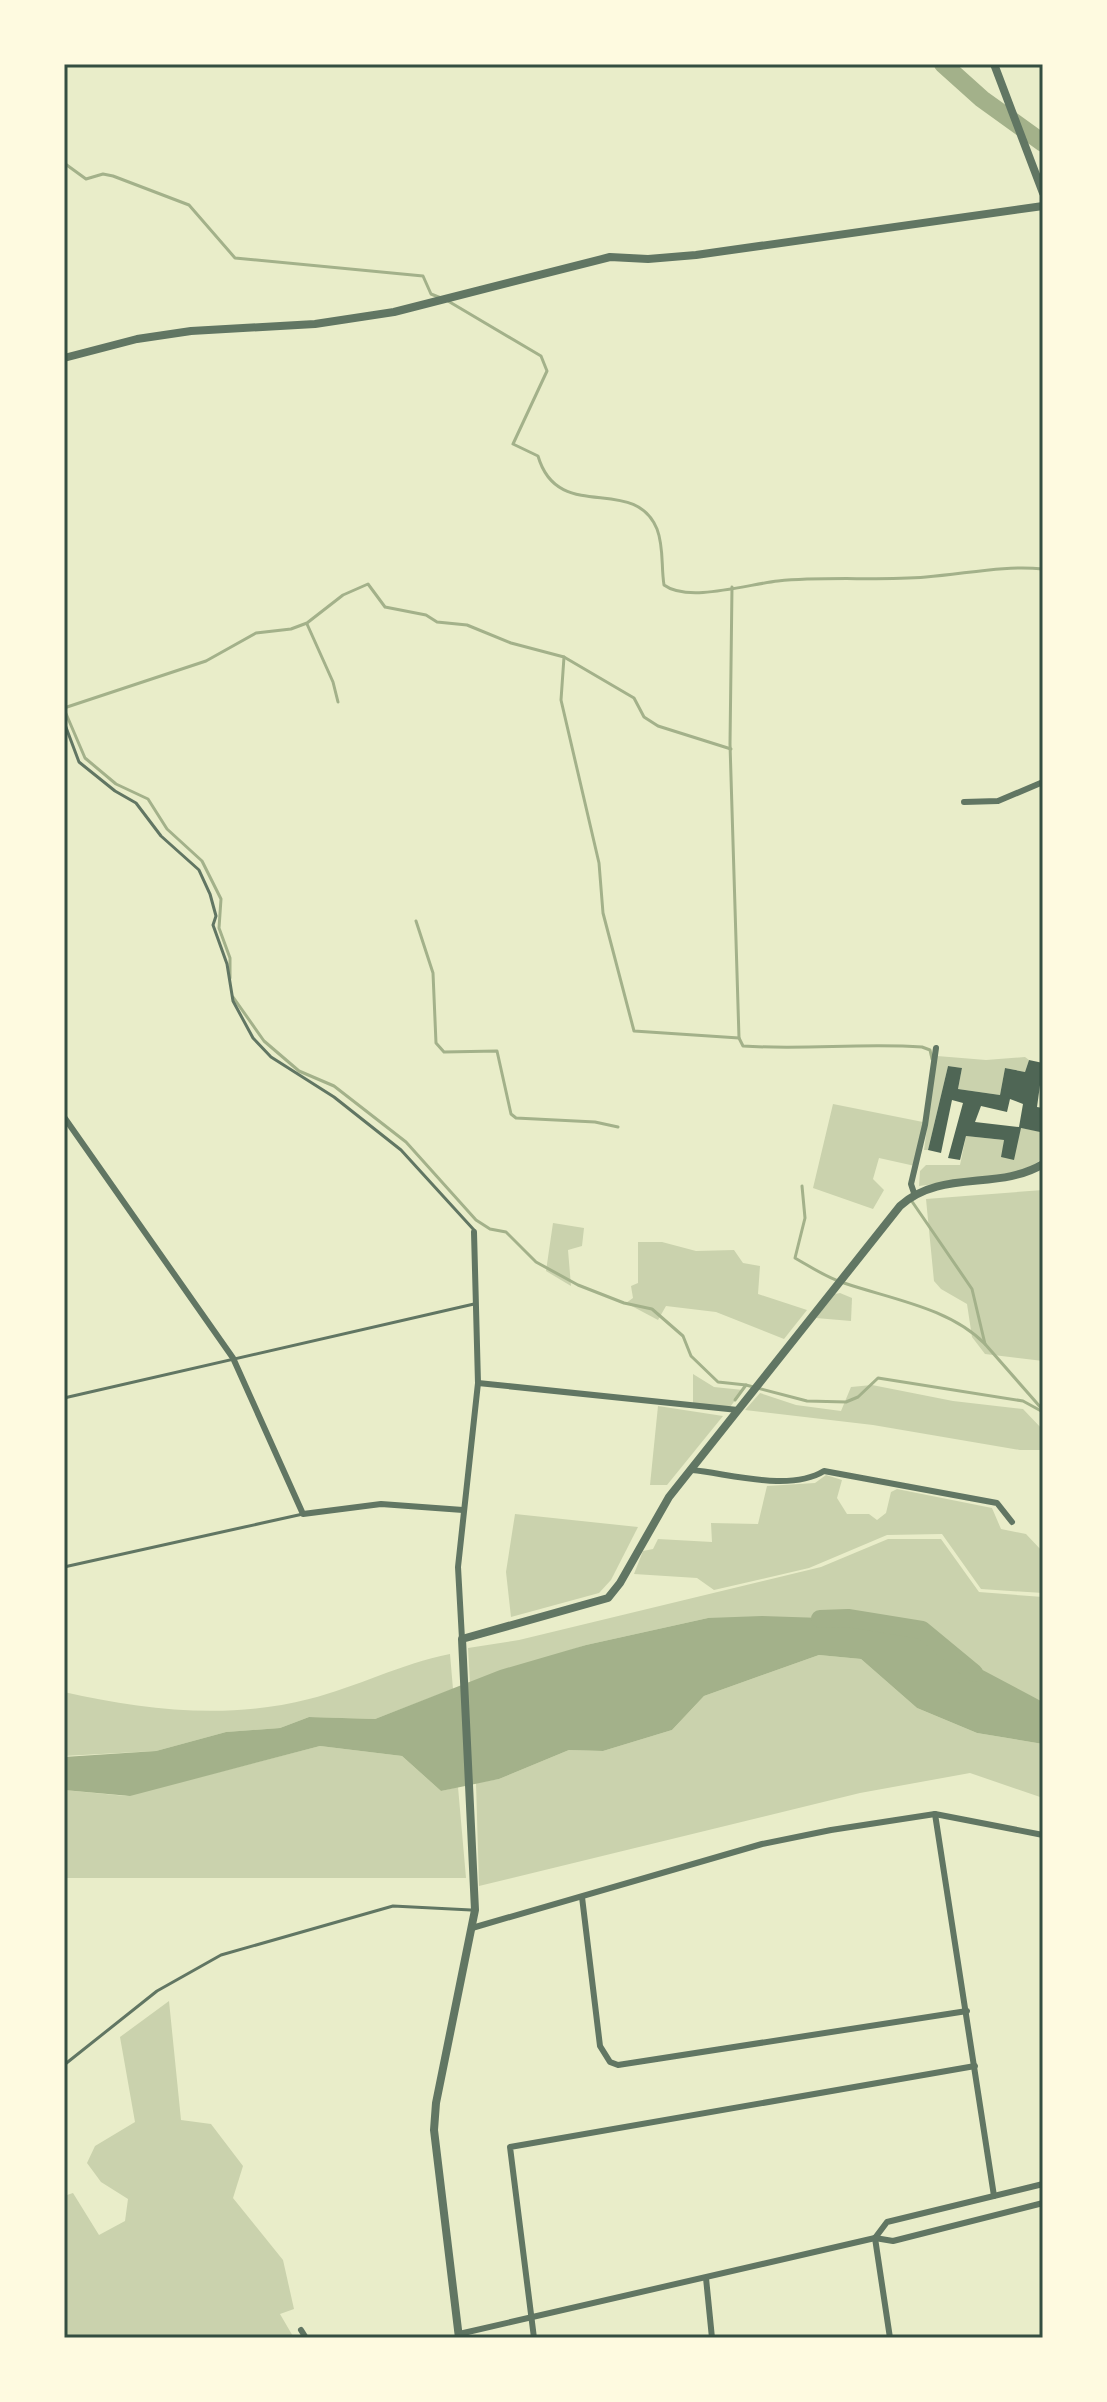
<svg xmlns="http://www.w3.org/2000/svg" width="1107" height="2402" viewBox="0 0 1107 2402" font-family="Mulish,sans-serif">
<style>
.green{fill:#cad2ad}
.water{fill:#a3b18a}
.lines{fill:none;stroke-linecap:round;stroke-linejoin:round}
.stream{stroke:#a3b18a;stroke-width:3}
.river{stroke:#a3b18a;stroke-width:18}
.building{fill:#4f6655;fill-rule:evenodd}
.service{stroke:#617663;stroke-width:3}
.minor{stroke:#617663;stroke-width:6}
.tertiary{stroke:#617663;stroke-width:8}
.neatline{fill:none;stroke:#344e41;stroke-width:3}
</style>
<rect width="100%" height="100%" fill="#e9edc9"/>
<g class="green">
<polygon points="937,1056 986,1060 1025,1057 1029,1060 1025,1072 1005,1068 1000,1095 958,1089 962,1068 948,1066 928,1150 924,1150"/>
<polygon points="833,1104 923,1122 915,1166 879,1158 873,1179 884,1190 873,1209 813,1188"/>
<polygon points="1021,1128 1043,1132 1043,1158 1023,1173 919,1186 920,1171 926,1165 960,1165 966,1136 1004,1140 1002,1157"/>
<polygon points="1043,1190 1043,1361 985,1354 972,1337 967,1304 941,1289 934,1281 926,1199"/>
<polygon points="553,1223 584,1228 582,1246 568,1250 571,1286 546,1271"/>
<polygon points="638,1242 662,1242 696,1251 734,1250 743,1263 760,1266 758,1294 807,1310 784,1339 716,1312 666,1306 658,1320 626,1303 633,1298 631,1286 638,1283"/>
<polygon points="840,1293 852,1298 851,1321 816,1318 835,1294"/>
<polygon points="693,1374 714,1387 743,1390 730,1407 693,1403"/>
<polygon points="872,1385 953,1401 1023,1409 1043,1430 1043,1450 1020,1450 873,1425 745,1410 760,1393 796,1405 841,1411 851,1387"/>
<polygon points="658,1406 723,1416 667,1485 650,1485"/>
<polygon points="826,1475 842,1480 837,1498 847,1514 869,1514 877,1520 886,1513 891,1492 897,1489 992,1508 1001,1529 1026,1534 1043,1552 1043,1593 981,1589 942,1534 887,1535 809,1568 714,1590 697,1578 634,1574 643,1551 653,1549 658,1539 712,1542 711,1523 758,1524 767,1486 815,1483"/>
<polygon points="515,1514 638,1527 611,1580 599,1593 511,1617 506,1572"/>
<polygon points="888,1539 941,1539 979,1592 1043,1597 1043,1702 968,1665 708,1618 586,1645 470,1683 468,1648 519,1640 821,1567"/>
<path d="M450,1654L453,1689L375,1719L309,1717L280,1728L226,1732L156,1751L64,1756V1692C144,1710 228,1720 309,1699C357,1687 400,1664 450,1654Z"/>
<polygon points="819,1655 861,1659 917,1708 977,1733 1043,1744 1043,1798 970,1773 860,1793 479,1886 476,1783 499,1779 569,1750 603,1751 672,1730 704,1696"/>
<polygon points="320,1746 402,1756 441,1791 458,1787 466,1878 64,1878 64,1790 126,1796"/>
<polygon points="169,2001 181,2120 211,2124 243,2166 233,2198 283,2260 294,2309 280,2314 294,2338 64,2338 64,2196 73,2193 99,2235 125,2221 128,2199 101,2182 87,2163 95,2146 135,2122 120,2037"/>
</g>
<polygon class="water" points="762,1616 852,1619 909,1631 1043,1702 1043,1744 977,1733 917,1708 861,1659 819,1655 704,1696 672,1730 603,1751 569,1750 499,1779 441,1791 402,1756 320,1746 130,1796 64,1790 64,1757 156,1751 226,1732 280,1728 309,1717 375,1719 500,1670 586,1645 708,1618"/>
<g class="lines">
<g class="stream">
<polyline points="64,163 86,179 103,174 113,176 189,205 235,258 423,276 431,294 441,298"/>
<path d="M448,301L541,356L547,371L513,444L538,456C558,525 634,473 657,529C664,547 661,567 664,585C688,603 749,584 778,581C828,576 877,581 926,577C966,574 1003,565 1043,569"/>
<path d="M732,587L730,744L739,1038L743,1046C803,1050 862,1043 922,1047L930,1050L932,1059"/>
<polyline points="307,624 333,682 338,702"/>
<polyline points="564,657 634,698 644,717 658,726 731,749"/>
<polyline points="64,708 206,661 256,633 291,629 307,623 343,595 368,584 385,607 426,615 437,622 467,625 511,643 564,657 561,700 599,863 603,913 634,1031 739,1038"/>
<polyline points="64,709 85,758 116,784 148,799 167,829 202,861 221,899 219,928 230,958 230,978"/>
<polyline points="416,921 433,973 436,1043 444,1052 497,1051 511,1114 516,1118 595,1122 618,1127"/>
<polyline points="233,997 264,1041 299,1071 334,1086 406,1142 476,1220 490,1229 506,1232 536,1262 578,1285 624,1303 652,1309 683,1336 691,1356 718,1382 746,1385 807,1401 846,1402 858,1397 878,1378 1023,1401 1043,1412"/>
<path d="M802,1186L805,1218L795,1258C811,1267 827,1278 844,1283C891,1299 950,1308 985,1344"/>
<polyline points="911,1200 972,1289 985,1344 1042,1409"/>
<polyline points="735,1400 746,1385"/>
</g>
<g class="river">
<polyline points="943,64 982,99 1043,143"/>
<polyline points="820,1619 848,1618 922,1630 974,1673"/>
</g>
</g>
<path class="building" d="M1029,1060L1043,1063L1037,1107L1043,1108V1119L1040,1132L1021,1128L1014,1160L1001,1157L1004,1140L966,1136L960,1160L948,1158L963,1103L952,1100L941,1153L928,1150L948,1066L962,1068L958,1089L1000,1095L1005,1068L1025,1072ZM1010,1099L1023,1104L1019,1127L975,1122L981,1106L1007,1112Z"/>
<g class="lines">
<g class="service">
<polyline points="64,722 79,762 115,791 136,803 161,836 199,870 210,894 216,916 213,925 227,964 233,1001 253,1038 271,1057 334,1097 401,1150 474,1230"/>
<polyline points="64,1398 474,1304"/>
<polyline points="64,1567 303,1514"/>
<polyline points="64,2065 157,1991 221,1955 393,1906 471,1910"/>
</g>
<g class="minor">
<polyline points="964,802 998,801 1043,782"/>
<polyline points="64,1117 233,1358 303,1514 381,1504 463,1510"/>
<polyline points="914,1193 911,1184 925,1125 936,1048"/>
<polyline points="478,1383 738,1410"/>
<path d="M692,1470C731,1474 790,1492 824,1471L997,1503L1012,1522"/>
<polyline points="462,1639 458,1567 478,1383 474,1232"/>
<polyline points="935,1814 994,2196"/>
<polyline points="582,1897 600,2046 610,2062 618,2065 967,2011"/>
<polyline points="472,1928 762,1844 831,1830 935,1814 1043,1835"/>
<polyline points="875,2238 887,2222 1043,2184"/>
<polyline points="875,2238 890,2338"/>
<polyline points="706,2278 712,2338"/>
<polyline points="301,2330 306,2338"/>
<polyline points="459,2334 875,2238 893,2241 1043,2203"/>
<polyline points="534,2338 510,2147 975,2066"/>
</g>
<g class="tertiary">
<polyline points="994,64 1043,193"/>
<polyline points="64,358 137,339 191,331 315,324 394,312 610,257 648,259 696,255 1043,206"/>
<path d="M459,2338L434,2130L436,2103L475,1910L462,1639L608,1598L620,1583L669,1497L900,1206C941,1169 999,1191 1043,1164"/>
</g>
</g>
<rect width="1107" height="2402" fill="none" stroke="#fefae0" stroke-width="132"/>
<rect x="66" y="66" width="975" height="2270" class="neatline"/>
</svg>
